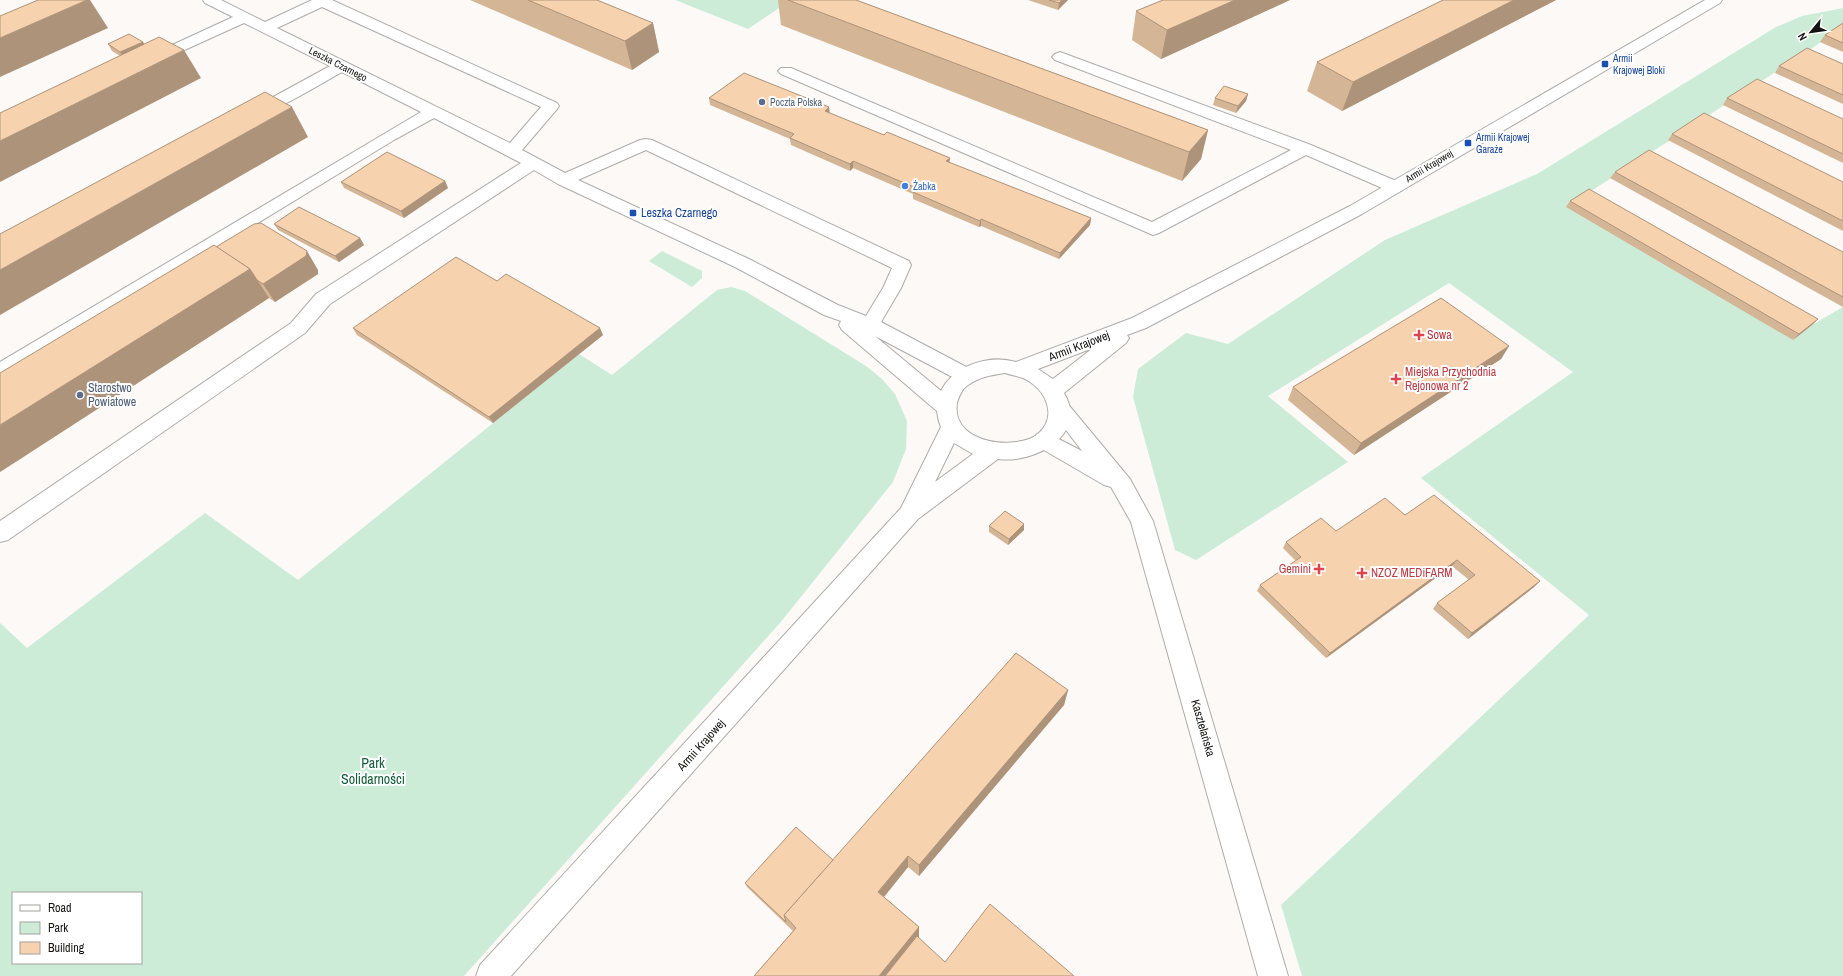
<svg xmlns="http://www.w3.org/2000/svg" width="1843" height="976" viewBox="0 0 1843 976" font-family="'Archivo Narrow',sans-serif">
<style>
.green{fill:#cdecd7;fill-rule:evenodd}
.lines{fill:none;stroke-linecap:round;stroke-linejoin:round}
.minor-casing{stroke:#aeaca9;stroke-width:2}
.tertiary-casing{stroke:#aeaca9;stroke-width:2}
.minor{fill:#fff;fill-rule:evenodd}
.tertiary{fill:#fff;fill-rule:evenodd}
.wall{fill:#d4b596}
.shaded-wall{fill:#ad937a}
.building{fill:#f7d2ae;stroke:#ad937a}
.transit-dot{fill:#1a4fb4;stroke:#fff;stroke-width:1.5}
.service-dot{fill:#5c6f8a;stroke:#fff;stroke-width:1.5}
.shop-dot{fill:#3f7fe0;stroke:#fff;stroke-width:1.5}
.health-dot{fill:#e0444e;stroke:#fff;stroke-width:1.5}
.labels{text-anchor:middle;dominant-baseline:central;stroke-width:4;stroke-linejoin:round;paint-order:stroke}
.far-transit-label{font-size:10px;fill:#164399;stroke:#fff;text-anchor:start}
.far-street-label{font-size:10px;fill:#141312;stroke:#fff}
.far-service-label{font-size:10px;fill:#4e5e75;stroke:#fff;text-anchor:start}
.far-shop-label{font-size:10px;fill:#366cbe;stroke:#fff;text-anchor:start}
.transit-label{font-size:12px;fill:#164399;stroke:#fff;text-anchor:start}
.health-label{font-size:12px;fill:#be3a42;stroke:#fff;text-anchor:start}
.street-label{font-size:12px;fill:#141312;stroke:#fff}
.service-label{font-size:12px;fill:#4e5e75;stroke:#fff;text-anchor:start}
.near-park-label{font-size:14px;fill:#115c37;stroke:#fff}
</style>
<rect width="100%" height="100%" fill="#fcf9f7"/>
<g class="green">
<polygon points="675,0 791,0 748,29"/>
<polygon points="1843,8 1843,27 1802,55 1585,195 1793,340 1812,325 1843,307 1843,976 1302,976 1281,905 1589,615 1421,478 1573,372 1449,283 1268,396 1348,462 1196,560 1175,550 1133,397 1138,369 1186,333 1228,344 1385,240 1537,174 1776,27 1802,16"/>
<polygon points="662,251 702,271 702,278 692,287 649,261"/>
<path d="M731,287L745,291L866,366L882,379L895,394L907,421L906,449L893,482L780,623L464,976H0V623L27,648L205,513L298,580L579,354L612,375L717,290ZM13,893H141V963H13Z"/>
</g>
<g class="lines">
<g class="minor-casing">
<g id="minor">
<path d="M203,0H221L265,22L312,0H332L557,103L559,106L557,109L522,150L565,173L640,140L646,139L652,140L909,261L911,265L901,288L881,322L972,370L975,375L972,380L965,382L958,380L875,336L952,400L955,406L952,412L945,414L938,412L842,330L839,325L841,321L824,315L735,267L558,184L534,170L330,304L305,333L8,540L0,542V521L291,323L316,294L521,163L434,118L394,140L7,376L0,378V362L421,112L342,72C323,82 265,120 246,115L244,112L246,109L264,102L330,66L244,23L156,63H146L143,60L146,57L233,17L205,3ZM322,7L541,107L510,143L277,28ZM646,150L892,268L883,288L866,316L838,305L749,259L578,180Z"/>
<polygon points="1060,52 1311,145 1401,183 1404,187 1401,191 1395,192 1389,191 1306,155 1159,233 1153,235 781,74 778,71 781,68 791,68 1152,222 1291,150 1055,60 1052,57 1055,54"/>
<polygon points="1060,401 1067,403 1130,479 1153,521 1288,976 1258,976 1131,522 1111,487 1104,485 1037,446 1034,440 1037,434 1045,432 1082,451 1050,409 1053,403"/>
</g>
</g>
<g class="tertiary-casing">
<path id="tertiary" d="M1705,0H1722L1720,3L1362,214L1146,328L1127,335L1129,338L1126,343L1064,393C1089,435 1034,464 998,459L918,519L511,976H476L480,965L901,508L941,427C922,381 976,350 1016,362L1132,318L1350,206ZM1093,348L1053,379L1038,369ZM1005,373C1011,375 1017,376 1023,378C1045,388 1059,415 1038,434C1032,439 1024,441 1016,442C991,446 952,435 957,403C959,396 962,389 968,385C979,377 992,375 1005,373ZM954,443L973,454L935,482Z"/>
</g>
<use href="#minor" class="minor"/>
<use href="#tertiary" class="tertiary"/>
</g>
<g class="wall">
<polygon points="470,0 597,0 653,23 659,52 632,70"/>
<polygon points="778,0 856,0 1208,130 1201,159 1182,181 781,25"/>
<polygon points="1028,0 1068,0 1058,10"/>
<polygon points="1290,0 1161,59 1132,40 1136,11"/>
<polygon points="1443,0 1556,0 1342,111 1307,91 1317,62"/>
<polygon points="1843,23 1843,52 1820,42 1825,35"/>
<polygon points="143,42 144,44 201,78 120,56 112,51 108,44"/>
<polygon points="1843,64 1843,104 1775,73 1779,66"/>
<polygon points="1248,94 1246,101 1236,113 1213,105 1215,98"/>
<polygon points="709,98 829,113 884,135 950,158 949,163 1091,218 1090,225 1059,259 981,226 979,227 913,199 913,194 853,168 850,171 791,145 790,139 710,105"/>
<polygon points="1727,98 1843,119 1843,163 1723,105"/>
<polygon points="1672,134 1843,182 1843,231 1668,140"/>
<polygon points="1615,172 1843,252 1843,307 1610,178"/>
<polygon points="445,181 448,188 404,218 344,188 341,182"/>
<polygon points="1570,201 1818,319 1812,325 1793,340 1566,207"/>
<polygon points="274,224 360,238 364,245 339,262 278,230"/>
<polygon points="216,247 318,270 318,274 275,302 269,298 0,472"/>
<polygon points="497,281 603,335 493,423 357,335 353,328"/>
<polygon points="1509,346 1501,359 1354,455 1288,400 1293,387"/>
<polygon points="1405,515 1540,581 1534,587 1468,639 1433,609 1437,603 1469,580 1452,566 1326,658 1257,591 1260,585 1296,561 1283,548 1286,542 1336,531"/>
<polygon points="989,526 1024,530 1008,545 989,532"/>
<polygon points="1068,690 1064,705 919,876 908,867 884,897 919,927 919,937 918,938 945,962 1074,976 754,976 793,931 747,887 745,883 833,860"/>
</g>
<g class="shaded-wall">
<polygon points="87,0 90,0 108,28 0,77 0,38"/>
<polygon points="1062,0 1068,0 1058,10 1059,3"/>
<polygon points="1235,0 1290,0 1161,59 1167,30"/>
<polygon points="1514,0 1556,0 1342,111 1353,82"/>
<polygon points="653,23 659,52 632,70 625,41"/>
<polygon points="143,42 147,48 125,59 120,52"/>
<polygon points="184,50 201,78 0,182 0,141"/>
<polygon points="1248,94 1246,101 1236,113 1238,106"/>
<polygon points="292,107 308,137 0,315 0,270"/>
<polygon points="829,107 830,114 825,111"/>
<polygon points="1208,130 1201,159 1182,181 1189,152"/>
<polygon points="950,158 949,165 946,161"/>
<polygon points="853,161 853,168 850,171 850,164"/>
<polygon points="445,181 448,188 404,218 401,211"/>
<polygon points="1091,218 1090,225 1059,259 1060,253"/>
<polygon points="981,219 981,226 979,227 980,221"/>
<polygon points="360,238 364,245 339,262 335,256"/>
<polygon points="307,251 318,270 318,274 275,302 263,284"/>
<polygon points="250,269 269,298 0,472 0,425"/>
<polygon points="1818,319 1812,325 1793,340 1799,334"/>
<polygon points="600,328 603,335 493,423 489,417"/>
<polygon points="1509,346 1501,359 1354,455 1361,443"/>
<polygon points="1024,524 1024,530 1008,545 1009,539"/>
<polygon points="1457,560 1452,566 1326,658 1330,653"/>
<polygon points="1540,581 1534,587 1468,639 1472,633"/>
<polygon points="1068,690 1064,705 919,876 919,865"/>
<polygon points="908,856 908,867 879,903 878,892"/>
<polygon points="919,927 919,937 887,976 879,976"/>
</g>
<g class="building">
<polygon points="38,0 87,0 0,38 0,16"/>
<polygon points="528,0 597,0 653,23 625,41"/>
<polygon points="788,0 856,0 1208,130 1189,152"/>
<polygon points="1049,0 1062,0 1059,3"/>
<polygon points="1163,0 1235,0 1167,30 1136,11"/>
<polygon points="1443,0 1514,0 1353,82 1317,62"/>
<polygon points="1843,23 1843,43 1825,35"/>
<polygon points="129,34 143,42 120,52 108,44"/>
<polygon points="159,37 184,50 0,141 0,113"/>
<polygon points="1807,48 1843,64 1843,95 1779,66"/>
<polygon points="744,73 829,107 825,111 884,135 887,132 950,158 946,161 1091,218 1060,253 981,219 980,221 913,192 916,188 853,161 850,164 790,138 794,134 709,98"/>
<polygon points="1757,79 1843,119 1843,154 1727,98"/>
<polygon points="1224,86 1248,94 1238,106 1215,98"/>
<polygon points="265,92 292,107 0,270 0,234"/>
<polygon points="1704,113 1843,182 1843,221 1672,134"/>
<polygon points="1649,150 1843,252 1843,297 1615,172"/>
<polygon points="387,152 445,181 401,211 341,182"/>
<polygon points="1589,189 1818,319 1799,334 1570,201"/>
<polygon points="299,207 360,238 335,256 274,224"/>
<polygon points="261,223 307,251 306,256 263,284 257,280 250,269 216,247 254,224"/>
<polygon points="214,245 250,269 0,425 0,373"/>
<polygon points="456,257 497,281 506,274 600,328 489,417 353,328"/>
<polygon points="1441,298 1509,346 1361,443 1293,387"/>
<polygon points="1434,495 1540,581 1472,633 1437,603 1475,575 1457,560 1330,653 1260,585 1301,557 1286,542 1321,518 1336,531 1385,498 1405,515"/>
<polygon points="1005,511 1024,524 1009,539 989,526"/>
<polygon points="1016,653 1068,690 919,865 908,856 878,892 919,927 879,976 754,976 796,928 784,915"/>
<polygon points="796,827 833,860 784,915 786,922 745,883"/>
<polygon points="990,904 1074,976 885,976 917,936 945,962"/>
</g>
<g class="transit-dot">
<rect x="1601" y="60" width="8" height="8" rx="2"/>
<rect x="1464" y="139" width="8" height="8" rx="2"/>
<rect x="629" y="209" width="8" height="8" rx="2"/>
</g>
<g class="service-dot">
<circle cx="762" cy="102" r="4"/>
<circle cx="80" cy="395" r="4"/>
</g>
<circle class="shop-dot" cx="905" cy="186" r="4"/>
<g class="health-dot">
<path d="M1417 329h4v4h4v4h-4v4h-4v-4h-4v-4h4z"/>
<path d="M1394 373h4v4h4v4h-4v4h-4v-4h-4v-4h4z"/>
<path d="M1317 563h4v4h4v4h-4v4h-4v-4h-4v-4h4z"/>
<path d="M1360 567h4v4h4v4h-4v4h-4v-4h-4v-4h4z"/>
</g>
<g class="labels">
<g class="far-transit-label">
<text x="1613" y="58">Armii<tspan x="1613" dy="12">Krajowej Bloki</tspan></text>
<text x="1476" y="137">Armii Krajowej<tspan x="1476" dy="12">Garaże</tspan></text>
</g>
<g class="far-street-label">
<text transform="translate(338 64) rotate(27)">Leszka Czarnego</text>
<text transform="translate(1429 166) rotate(-31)">Armii Krajowej</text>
</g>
<g class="far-service-label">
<text x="770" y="102">Poczta Polska</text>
</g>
<g class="far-shop-label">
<text x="913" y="186">Żabka</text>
</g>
<g class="transit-label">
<text x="641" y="213">Leszka Czarnego</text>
</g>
<g class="health-label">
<text x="1427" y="335">Sowa</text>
<text x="1405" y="372">Miejska Przychodnia<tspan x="1405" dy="14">Rejonowa nr 2</tspan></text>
<text x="1311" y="569" text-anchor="end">Gemini</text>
<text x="1371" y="573">NZOZ MEDiFARM</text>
</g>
<g class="street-label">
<text transform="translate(1079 346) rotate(-21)">Armii Krajowej</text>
<text transform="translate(1203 728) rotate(74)">Kasztelańska</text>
<text transform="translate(701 745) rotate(-48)">Armii Krajowej</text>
</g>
<g class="service-label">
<text x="88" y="388">Starostwo<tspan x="88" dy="14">Powiatowe</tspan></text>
</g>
<g class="near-park-label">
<text x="373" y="763">Park<tspan x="373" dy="16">Solidarności</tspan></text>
</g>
</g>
<rect x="12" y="892" width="130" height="72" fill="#ffffff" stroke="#a1a1a0"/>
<rect x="20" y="905" width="20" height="6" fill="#ffffff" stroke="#a1a1a0"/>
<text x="48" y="912" font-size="12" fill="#141312">Road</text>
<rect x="20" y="922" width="20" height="12" fill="#cdecd7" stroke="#a1a1a0"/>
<text x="48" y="932" font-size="12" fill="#141312">Park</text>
<rect x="20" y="942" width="20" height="12" fill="#f7d2ae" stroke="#a1a1a0"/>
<text x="48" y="952" font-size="12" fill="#141312">Building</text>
<g transform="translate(1811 32) rotate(241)" stroke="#ffffff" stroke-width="3" paint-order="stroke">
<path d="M0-3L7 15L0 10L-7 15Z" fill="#141312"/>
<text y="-6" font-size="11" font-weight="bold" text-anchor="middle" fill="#141312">N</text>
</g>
</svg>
